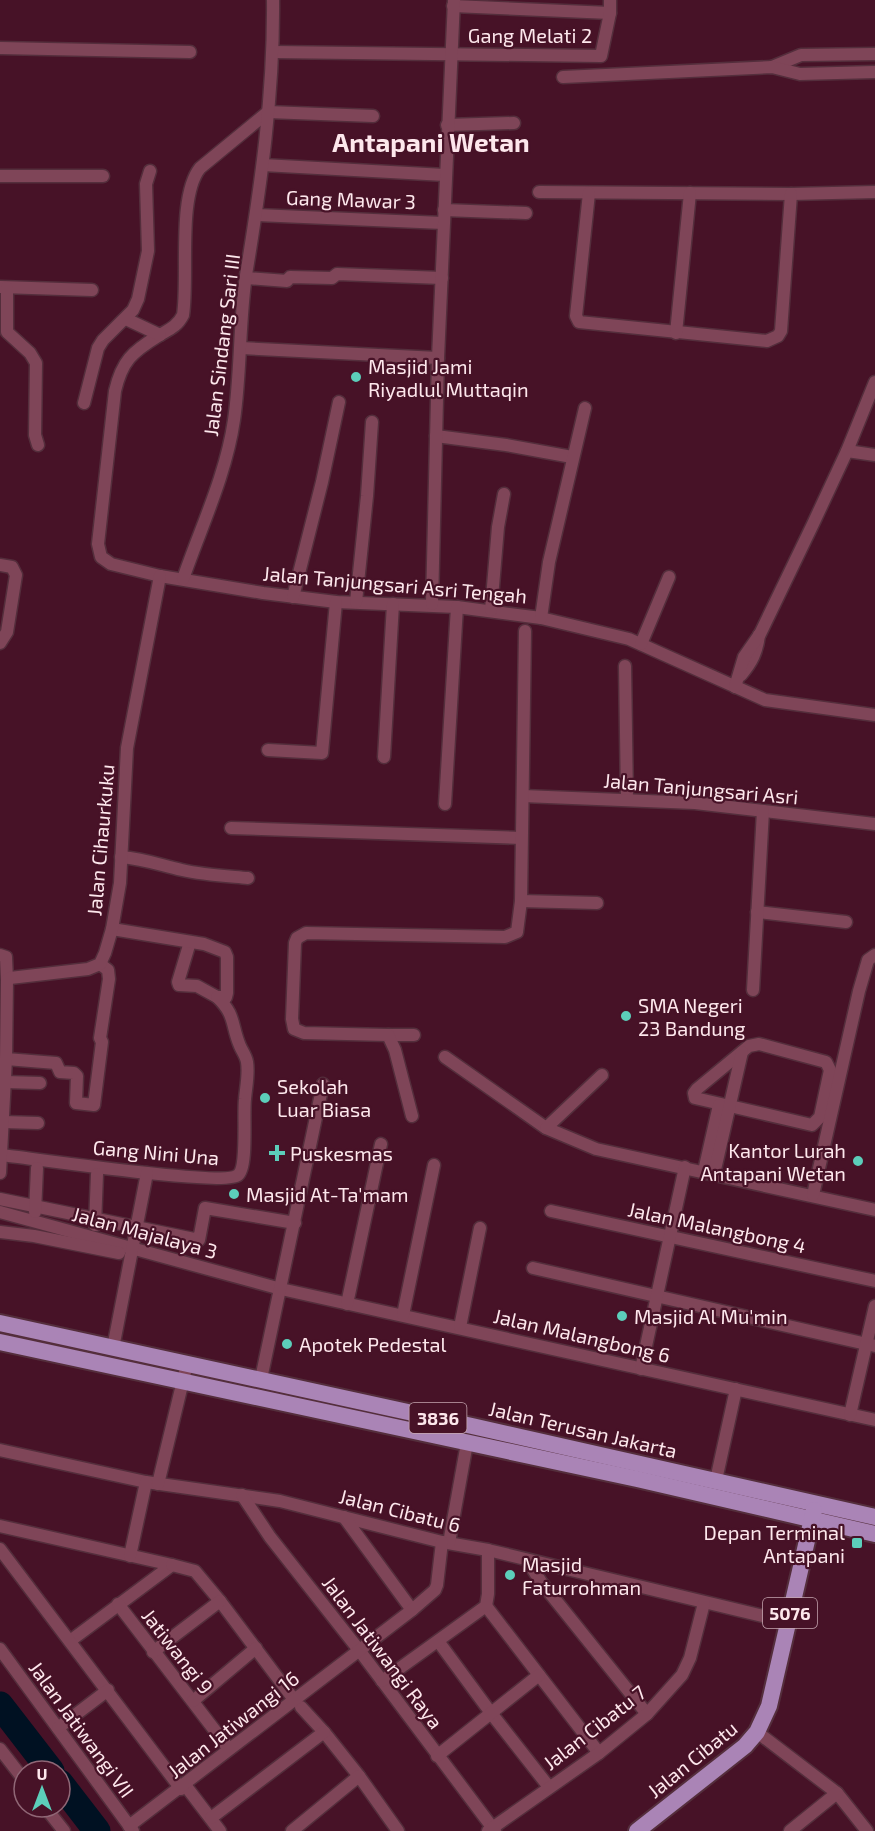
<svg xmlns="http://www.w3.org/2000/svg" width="875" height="1831" viewBox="0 0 875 1831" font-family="'Exo 2',sans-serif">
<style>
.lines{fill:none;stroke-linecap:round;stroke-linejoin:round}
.river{stroke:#012;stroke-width:27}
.minor-casing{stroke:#542e3c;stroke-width:15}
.primary-casing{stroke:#542e3c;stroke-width:20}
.minor{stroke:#7f4558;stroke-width:12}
.primary{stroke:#aa84b6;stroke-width:16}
.poi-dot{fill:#5cceba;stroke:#471227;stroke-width:2}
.labels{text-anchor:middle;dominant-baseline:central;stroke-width:4.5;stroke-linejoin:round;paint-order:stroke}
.shield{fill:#471227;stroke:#c6a7b1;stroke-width:1.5}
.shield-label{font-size:18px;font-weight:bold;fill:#fde7ec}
.street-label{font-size:20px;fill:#fde7ec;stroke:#471227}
.poi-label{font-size:20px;fill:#fde7ec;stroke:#471227;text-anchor:start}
.district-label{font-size:26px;font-weight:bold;fill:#fde7ec;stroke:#471227}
</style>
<rect width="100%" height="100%" fill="#471227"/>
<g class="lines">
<g class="river">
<polyline points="0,1705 51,1771"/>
<polyline points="60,1783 97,1831"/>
</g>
<g class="minor-casing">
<g id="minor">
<polyline points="453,6 610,13"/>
<polyline points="0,48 190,52"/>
<polyline points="274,52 601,56 610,13 610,0"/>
<polyline points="772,67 801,55 875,54"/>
<polyline points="563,77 772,67 800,74 875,72"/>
<path d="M373,116L268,112L200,168C177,197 189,277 183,315C177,327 168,330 158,336C132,352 122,361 115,391L98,544L101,557L111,564L160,576L263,593L336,602L457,607L541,618L629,639L765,700L875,715"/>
<polyline points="447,125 514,123"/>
<polyline points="263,165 445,175"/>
<polyline points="0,176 103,176"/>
<polyline points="539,192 791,194 875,192"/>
<polyline points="589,193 576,316 579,322 767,341 778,336 781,331 791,194"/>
<polyline points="444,210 526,213"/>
<polyline points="257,215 443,223"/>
<polyline points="246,278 287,281 290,277 332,278 337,274 442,278"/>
<polyline points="1,287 92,290"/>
<polyline points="7,288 7,332 30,353 36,363 35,435 38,445"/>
<polyline points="126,319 160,335"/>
<polyline points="676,333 690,193"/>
<polyline points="241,348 438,358"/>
<polyline points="84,403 98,348 103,340 133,310 138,299 148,251 146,184 150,171"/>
<polyline points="436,436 506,445 572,457"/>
<polyline points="847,451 875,455"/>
<polyline points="0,565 12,567 16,575 7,632 0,643"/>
<path d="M183,579C201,527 226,475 234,420C241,372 239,323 246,275C261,184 274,93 273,0"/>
<polyline points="293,597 322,482 339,402"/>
<polyline points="356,602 367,496 372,422"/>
<polyline points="432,604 438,358 454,0"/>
<polyline points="491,610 498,527 504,494"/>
<polyline points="541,618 549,562 585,408"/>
<polyline points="641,644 669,577"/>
<polyline points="625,666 627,799"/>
<path d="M741,675C752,662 757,652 759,635"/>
<polyline points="735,687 744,657 760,634 813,524 847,451 875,382"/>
<polyline points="268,750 322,753 336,602"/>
<polyline points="384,757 393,604"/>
<polyline points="523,796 695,803 875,824"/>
<polyline points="445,804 457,607"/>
<polyline points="231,828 521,838"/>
<path d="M121,857C145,859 160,865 182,870C204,875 226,876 248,878"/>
<polyline points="521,901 597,903"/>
<polyline points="757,912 846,922"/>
<polyline points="190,942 178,982 179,985 197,986 217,997"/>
<polyline points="0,955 6,957 7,980"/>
<polyline points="753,990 763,811"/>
<polyline points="388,1035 414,1035"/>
<polygon points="759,1044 826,1062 830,1070 820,1117 812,1125 695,1098 694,1093 697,1089 749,1046"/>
<polyline points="445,1057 546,1128 596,1149 875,1210"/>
<polyline points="6,1059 56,1063 60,1072 74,1073 77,1076 76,1103 94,1105 102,1042 100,1038 109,979 108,970 100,964"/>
<polyline points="5,1082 40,1083"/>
<polyline points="412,1116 395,1050 388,1035 304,1033 294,1029 292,1019 295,943 297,938 306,933 505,937 517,932 521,901 525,631"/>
<polyline points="3,1122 38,1123"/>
<polyline points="546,1128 602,1075"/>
<path d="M1,1155C31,1158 225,1187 238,1175C248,1167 243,1114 245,1099C246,1087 249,1074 247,1062C246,1056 242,1051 240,1046C231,1025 236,1015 217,997H226L227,993V957L225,952L204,944L112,929"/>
<polyline points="704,1171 719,1105"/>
<polyline points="0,1173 6,1059 7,980 10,978 88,969 100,964 105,953 112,929 120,883 127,748 160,576"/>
<polyline points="714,1174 742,1052"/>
<polyline points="813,1195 859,991 868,960 875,955"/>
<polyline points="0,1199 199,1240 205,1208 295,1223"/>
<polyline points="551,1211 875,1281"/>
<polyline points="0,1212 281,1289 875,1420"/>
<polyline points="35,1212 37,1168"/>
<polyline points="95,1225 97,1174"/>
<polyline points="0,1232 34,1236 119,1253"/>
<polyline points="533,1268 875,1346"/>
<polyline points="347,1304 381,1144"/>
<polyline points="403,1315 434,1165"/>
<polyline points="460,1327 480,1228"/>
<polyline points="113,1348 147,1173"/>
<polyline points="641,1369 685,1167"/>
<polyline points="261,1379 323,1084"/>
<polyline points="850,1415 875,1306"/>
<polyline points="0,1450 146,1482 280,1501 442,1542 488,1550 788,1622"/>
<polyline points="716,1480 736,1389"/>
<polyline points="158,1484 187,1364"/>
<polyline points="242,1495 270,1537 359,1650 495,1831"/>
<polyline points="344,1517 412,1610"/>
<polyline points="0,1526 172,1565 70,1641"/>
<polyline points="449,1543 467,1443"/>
<polyline points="0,1549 181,1789"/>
<polyline points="130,1556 146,1482"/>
<polyline points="527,1560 541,1582 647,1714"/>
<polyline points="172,1565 195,1571 220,1601 295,1701"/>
<polyline points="118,1604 229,1749"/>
<polyline points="486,1606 599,1753"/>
<polyline points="438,1641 491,1713 549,1787"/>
<polyline points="0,1649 133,1831"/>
<polyline points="153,1652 220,1601"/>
<polyline points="382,1681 486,1606 488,1594 488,1550"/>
<polyline points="193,1701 256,1648"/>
<polyline points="301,1707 324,1732 359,1776 398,1831"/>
<polyline points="58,1728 108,1690"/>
<polyline points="757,1732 837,1793 867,1831"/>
<polyline points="0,1749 24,1780"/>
<polyline points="437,1756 539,1675"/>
<polyline points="185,1785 220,1831"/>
<polyline points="45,1807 64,1831"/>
<polyline points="211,1818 324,1732"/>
<polyline points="129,1826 412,1610 435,1590 437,1585 442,1542"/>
<polyline points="292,1831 359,1776"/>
<polyline points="488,1831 599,1753 647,1714 682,1675 690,1658 704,1603"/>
<polyline points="790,1831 837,1793"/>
</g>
</g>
<g class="primary-casing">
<g id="primary">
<polyline points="0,1323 472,1426 875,1517"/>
<polyline points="0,1342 637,1479 875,1534"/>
<polyline points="637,1831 745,1746 757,1732 769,1706 814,1510"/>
</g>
</g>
<use href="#minor" class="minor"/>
<use href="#primary" class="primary"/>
</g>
<g class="poi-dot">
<circle cx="356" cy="377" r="6"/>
<circle cx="626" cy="1016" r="6"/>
<circle cx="265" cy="1098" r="6"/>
<path d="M274 1144h6v6h6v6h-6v6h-6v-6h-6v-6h6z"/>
<circle cx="858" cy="1161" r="6"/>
<circle cx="234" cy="1194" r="6"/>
<circle cx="622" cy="1316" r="6"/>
<circle cx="287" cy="1344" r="6"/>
<rect x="851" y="1537" width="12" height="12" rx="3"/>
<circle cx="510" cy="1575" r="6"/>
</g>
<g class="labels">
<g class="shield">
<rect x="409.5" y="1403" width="57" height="30" rx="4.5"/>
<rect x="763" y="1598" width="54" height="30" rx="4.5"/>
</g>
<g class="shield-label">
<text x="438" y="1418">3836</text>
<text x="790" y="1613">5076</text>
</g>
<g class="street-label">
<text x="530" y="35">Gang Melati 2</text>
<text transform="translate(351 199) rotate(2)">Gang Mawar 3</text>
<text transform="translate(221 345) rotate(-83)">Jalan Sindang Sari III</text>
<text transform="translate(395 584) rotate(5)">Jalan Tanjungsari Asri Tengah</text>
<text transform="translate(701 788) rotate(5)">Jalan Tanjungsari Asri</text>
<text transform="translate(100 840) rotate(-85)">Jalan Cihaurkuku</text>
<text transform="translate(156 1152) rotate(5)">Gang Nini Una</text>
<text transform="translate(717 1227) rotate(12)">Jalan Malangbong 4</text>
<text transform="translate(145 1232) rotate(15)">Jalan Majalaya 3</text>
<text transform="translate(582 1335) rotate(13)">Jalan Malangbong 6</text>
<text transform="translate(583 1429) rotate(13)">Jalan Terusan Jakarta</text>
<text transform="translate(400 1510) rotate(14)">Jalan Cibatu 6</text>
<text transform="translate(178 1651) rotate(52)">Jatiwangi 9</text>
<text transform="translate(383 1652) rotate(53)">Jalan Jatiwangi Raya</text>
<text transform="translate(233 1724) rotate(-38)">Jalan Jatiwangi 16</text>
<text transform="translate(594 1727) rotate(-38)">Jalan Cibatu 7</text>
<text transform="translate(82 1729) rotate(54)">Jalan Jatiwangi VII</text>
<text transform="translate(692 1759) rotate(-39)">Jalan Cibatu</text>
</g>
<g class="poi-label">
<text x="368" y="366">Masjid Jami<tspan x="368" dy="23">Riyadlul Muttaqin</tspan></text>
<text x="638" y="1005">SMA Negeri<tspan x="638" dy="23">23 Bandung</tspan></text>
<text x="277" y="1086">Sekolah<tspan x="277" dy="23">Luar Biasa</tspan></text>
<text x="846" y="1150" text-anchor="end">Kantor Lurah<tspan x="846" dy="23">Antapani Wetan</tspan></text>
<text x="290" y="1153">Puskesmas</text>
<text x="246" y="1194">Masjid At-Ta'mam</text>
<text x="634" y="1316">Masjid Al Mu'min</text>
<text x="299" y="1344">Apotek Pedestal</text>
<text x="845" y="1532" text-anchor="end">Depan Terminal<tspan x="845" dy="23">Antapani</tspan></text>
<text x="522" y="1564">Masjid<tspan x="522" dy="23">Faturrohman</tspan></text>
</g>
<g class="district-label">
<text x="431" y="141">Antapani Wetan</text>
</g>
</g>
<g transform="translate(42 1789)"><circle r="28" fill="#471227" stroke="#906776" stroke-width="1.5"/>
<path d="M0-4.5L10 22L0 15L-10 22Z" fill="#5cceba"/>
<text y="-9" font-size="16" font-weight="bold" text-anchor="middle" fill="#fde7ec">U</text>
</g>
</svg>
